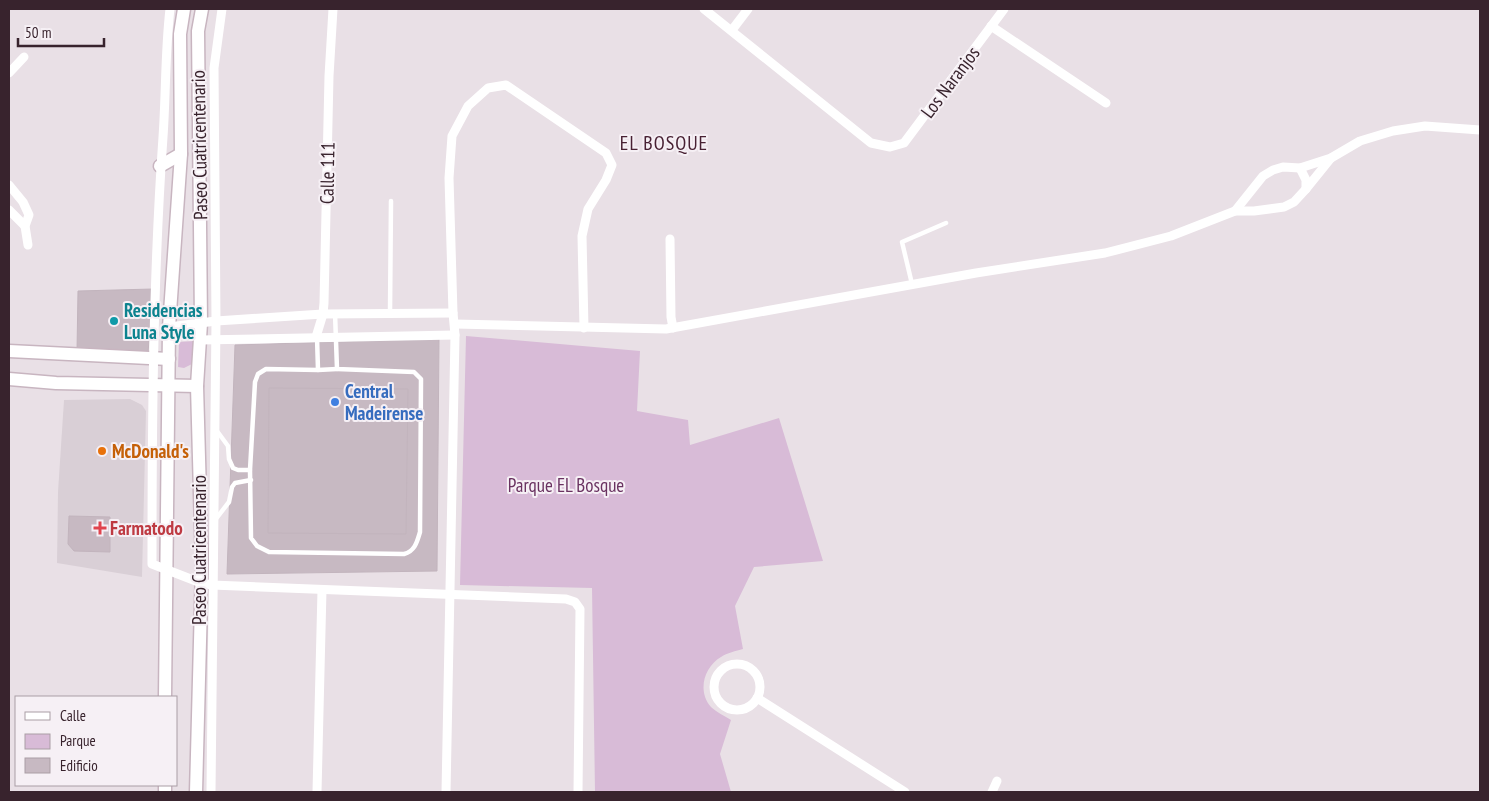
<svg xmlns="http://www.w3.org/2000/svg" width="1489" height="801" viewBox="0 0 1489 801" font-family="'PT Sans Narrow',sans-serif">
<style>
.built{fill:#d9cfd6}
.green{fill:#d8bbd7}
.building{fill:#c7b9c2;stroke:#c2b4bd}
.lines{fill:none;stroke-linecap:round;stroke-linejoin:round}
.secondary-casing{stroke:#c8b5c0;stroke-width:15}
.lane{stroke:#fff;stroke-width:4.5}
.street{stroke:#fff;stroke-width:9}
.secondary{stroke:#fff;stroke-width:12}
.culture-dot{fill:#0f9aa8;stroke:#f6f0f5;stroke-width:2}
.shop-dot{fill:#3f7fe0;stroke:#f6f0f5;stroke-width:2}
.food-dot{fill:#e8710a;stroke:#f6f0f5;stroke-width:2}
.health-dot{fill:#e0444e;stroke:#f6f0f5;stroke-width:2}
.labels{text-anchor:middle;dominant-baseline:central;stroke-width:4;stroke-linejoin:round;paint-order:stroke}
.street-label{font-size:19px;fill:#38232d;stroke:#f6f0f5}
.culture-label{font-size:19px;font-weight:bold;fill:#0d838f;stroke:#f6f0f5;text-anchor:start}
.shop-label{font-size:19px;font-weight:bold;fill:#366cbe;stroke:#f6f0f5;text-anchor:start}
.food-label{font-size:19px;font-weight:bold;fill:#c56008;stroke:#f6f0f5;text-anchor:start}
.park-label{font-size:19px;fill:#6a3261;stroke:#f6f0f5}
.health-label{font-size:19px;font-weight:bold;fill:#be3a42;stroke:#f6f0f5;text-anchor:start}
.neighbourhood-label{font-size:20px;letter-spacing:1px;fill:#482133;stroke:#f6f0f5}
</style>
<rect width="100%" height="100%" fill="#e9e0e6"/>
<polygon class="built" points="130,399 142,405 146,411 142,577 57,563 58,492 64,400"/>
<g class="green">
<path d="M466,336L640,351L637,411L688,420L690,445L779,418L823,561L754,567L735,606L743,649C736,651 727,653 721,657C704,667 697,691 711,707C716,712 725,716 731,720L720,754L731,792H595L592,588L460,585Z"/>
<polygon points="195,341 194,363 184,368 178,367 179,342"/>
</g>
<g class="building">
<polygon points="153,289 148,353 77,351 78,291"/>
<polygon points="439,339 437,571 227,574 235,345"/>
<polygon points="269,388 408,389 406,534 268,533"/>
<polygon points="69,516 110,517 110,552 74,551 68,544"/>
</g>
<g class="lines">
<g class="secondary-casing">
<g id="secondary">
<polyline points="160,166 181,154"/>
<polyline points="9,351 169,359"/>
<polyline points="9,379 56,383 197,386"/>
<polyline points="165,697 169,327 181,154 180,34 184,9"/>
<polyline points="165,792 165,785"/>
<polyline points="196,792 202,566 197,386 201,323 198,31 202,9"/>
</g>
</g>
<g class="lane">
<polyline points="912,284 902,242 946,223"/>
<polyline points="390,313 391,201"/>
<path d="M317,337L318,370L266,369L258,374L255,382L250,470L251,538L257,546L269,552L404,554C415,551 417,542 420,532L421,379L414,372L337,369L335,313"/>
<polyline points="318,370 337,369"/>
<polyline points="217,431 228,446 229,459 233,468 238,470 250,470"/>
<polyline points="215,520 229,502 232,487 235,483 251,480"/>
</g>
<g class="street">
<path d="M170,9C165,52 166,94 163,137C153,279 152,422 152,564L201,583L212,585L566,599L575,602L580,609L578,792"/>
<polyline points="704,9 871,143 890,147 904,143 1004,9"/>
<polyline points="991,26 1106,103"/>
<polyline points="732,30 748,9"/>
<polyline points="9,73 24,57"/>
<polyline points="1300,168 1306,180 1306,189"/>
<polyline points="9,185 23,202 29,215 25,226 28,245"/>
<polyline points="9,210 25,226"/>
<polyline points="1235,211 1263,176 1273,170 1283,167 1300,168 1331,158 1360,141 1393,131 1425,126 1480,130"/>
<polyline points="670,239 671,317 673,328"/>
<polyline points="455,324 666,329 976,273 1105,253 1171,236 1235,211 1254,211 1284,207 1294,202 1306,189 1331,158"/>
<polyline points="169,327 216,321 323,314 453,313"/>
<polyline points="316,337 323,314 324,303 329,76 333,9"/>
<polyline points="200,340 455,335"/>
<circle cx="737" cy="687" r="23"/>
<polyline points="757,698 905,792"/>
<polyline points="211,792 216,321 214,68 222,9"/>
<polyline points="317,792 322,590"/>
<polyline points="446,792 455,335 453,313 449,178 452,136 468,106 488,88 506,85 606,153 612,165 606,180 588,209 582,236 584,328"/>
<polyline points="992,792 997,781"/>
</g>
<use href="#secondary" class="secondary"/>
</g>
<circle class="culture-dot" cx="114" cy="321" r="5"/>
<circle class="shop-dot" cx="335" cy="402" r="5"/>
<circle class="food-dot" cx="102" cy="451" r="5"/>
<path class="health-dot" d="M97.5 520.5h5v5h5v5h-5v5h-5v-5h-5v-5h5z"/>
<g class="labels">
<g class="street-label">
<text transform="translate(950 82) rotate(-53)">Los Naranjos</text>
<text transform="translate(199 145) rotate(-91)">Paseo Cuatricentenario</text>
<text transform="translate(327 173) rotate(-89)">Calle 111</text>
<text transform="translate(199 550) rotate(-90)">Paseo Cuatricentenario</text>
</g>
<g class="culture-label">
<text x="124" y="310">Residencias<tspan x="124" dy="22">Luna Style</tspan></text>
</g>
<g class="shop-label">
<text x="345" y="391">Central<tspan x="345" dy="22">Madeirense</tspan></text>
</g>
<g class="food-label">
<text x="112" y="451">McDonald's</text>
</g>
<g class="park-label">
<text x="566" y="485">Parque EL Bosque</text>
</g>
<g class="health-label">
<text x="110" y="528">Farmatodo</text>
</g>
<g class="neighbourhood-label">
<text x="664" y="143">EL BOSQUE</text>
</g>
</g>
<rect width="1489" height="801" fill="none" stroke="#38232d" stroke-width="20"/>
<rect x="15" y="696" width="162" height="90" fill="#f6f0f5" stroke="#aa9ea5"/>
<rect x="25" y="712" width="25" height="8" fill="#ffffff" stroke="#aa9ea5"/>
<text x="60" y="721" font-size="15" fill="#38232d">Calle</text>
<rect x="25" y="734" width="25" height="15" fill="#d8bbd7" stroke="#aa9ea5"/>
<text x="60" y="746" font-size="15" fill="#38232d">Parque</text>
<rect x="25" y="758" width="25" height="15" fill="#c7b9c2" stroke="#aa9ea5"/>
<text x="60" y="771" font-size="15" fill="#38232d">Edificio</text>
<path d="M18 38v8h86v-8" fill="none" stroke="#38232d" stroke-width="2.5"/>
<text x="25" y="38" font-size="15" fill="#38232d" stroke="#f6f0f5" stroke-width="4" paint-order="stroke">50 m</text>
</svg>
